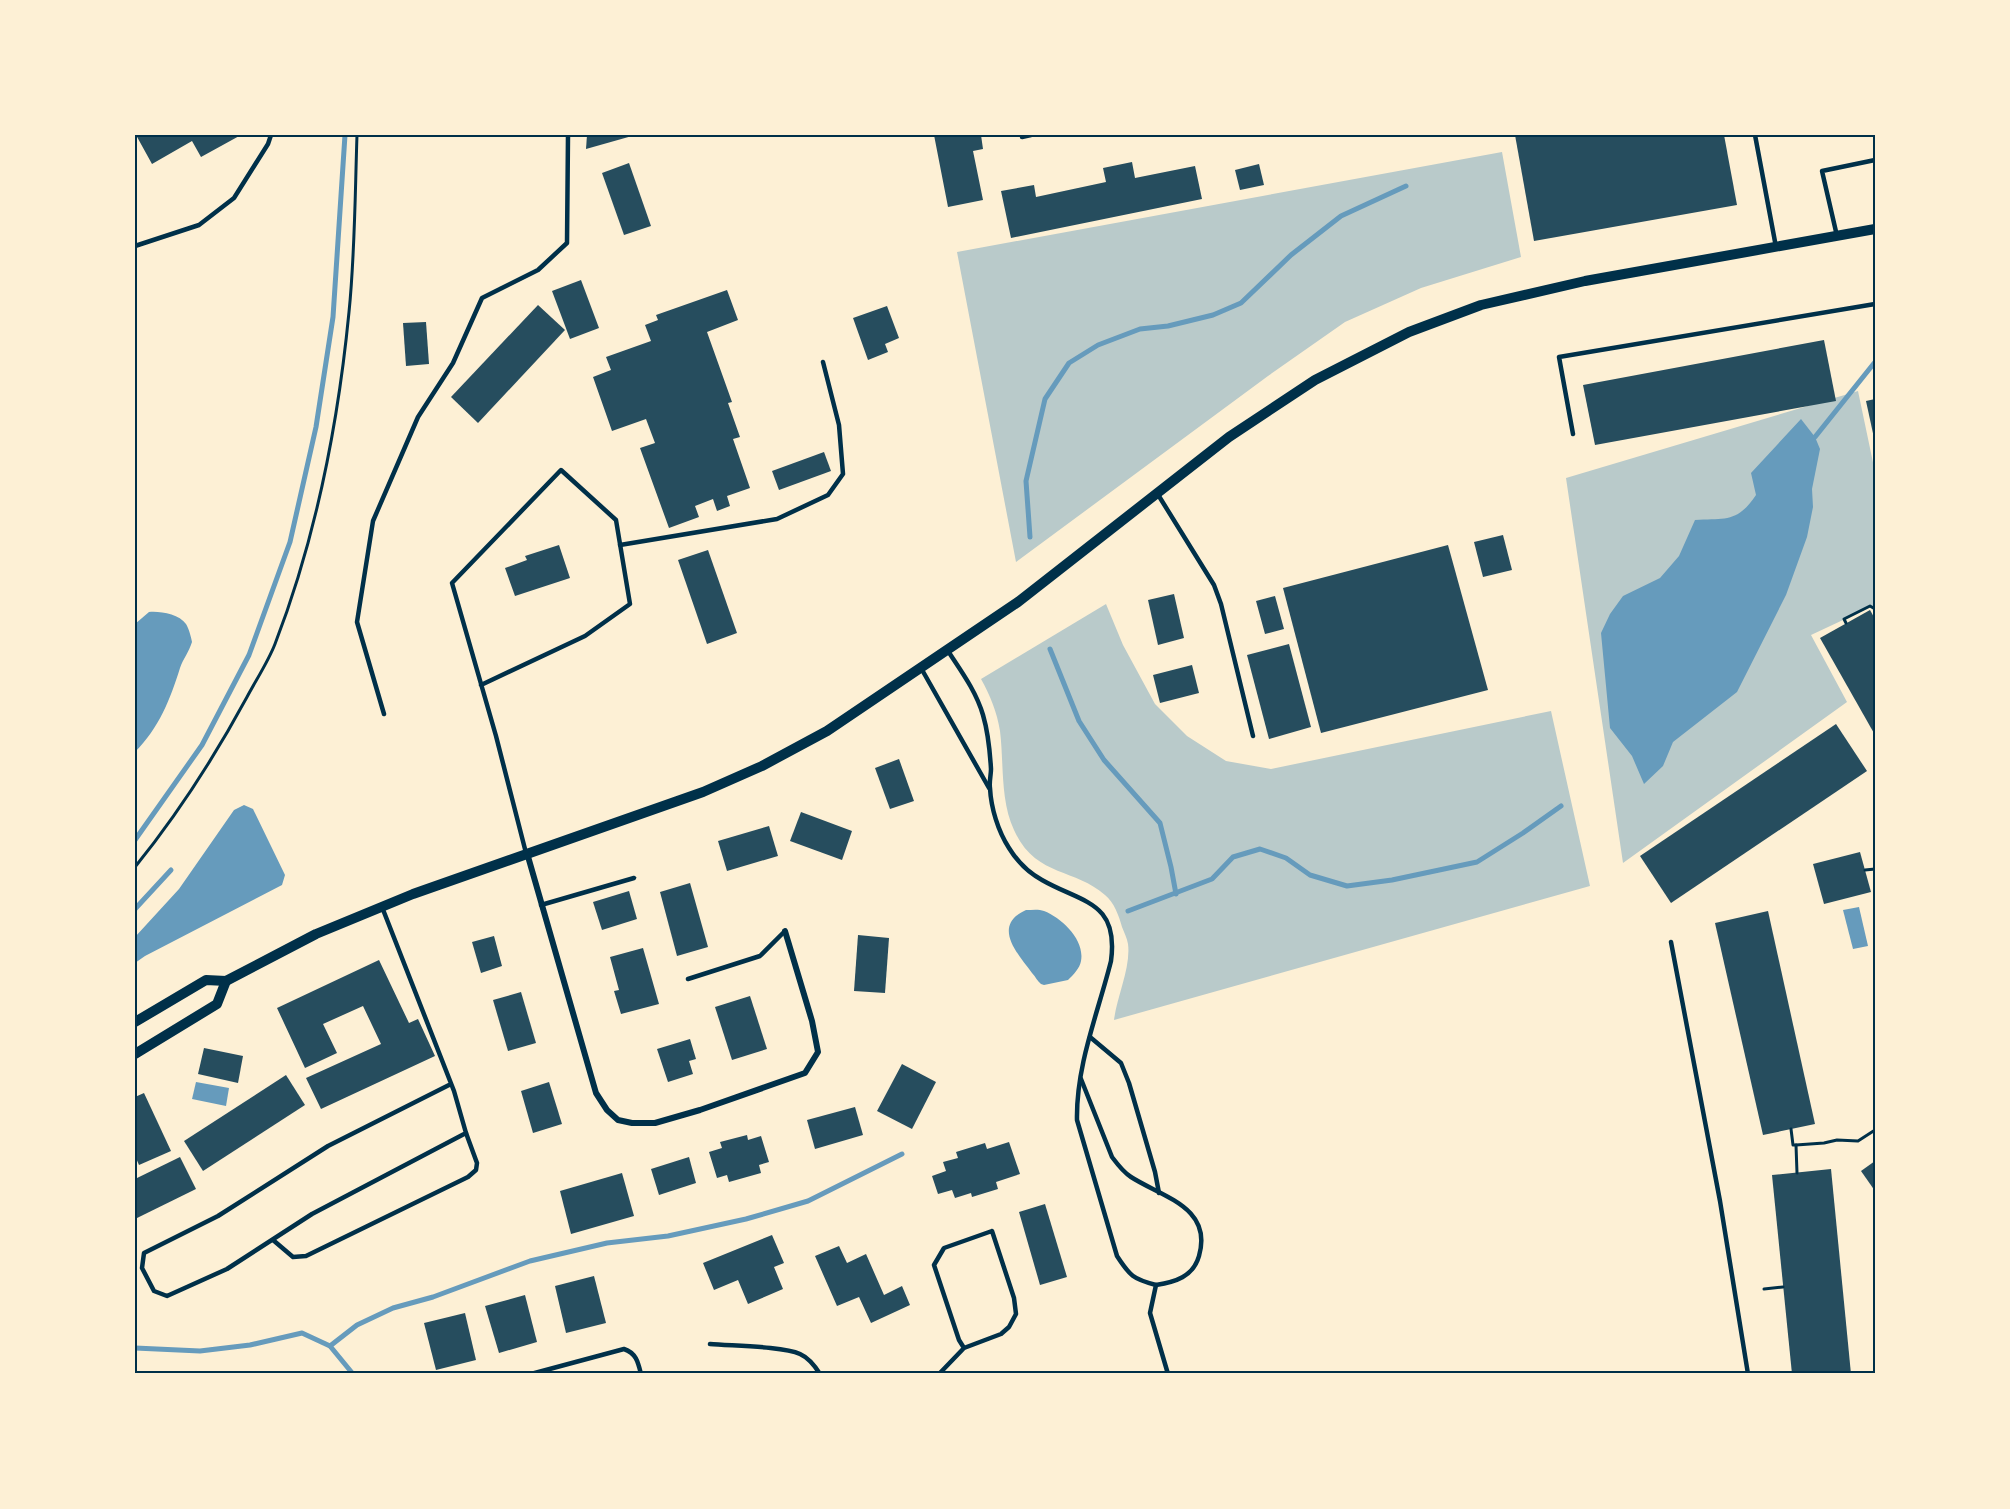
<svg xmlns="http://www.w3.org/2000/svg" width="2010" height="1509" viewBox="0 0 2010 1509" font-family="'Roboto Condensed',sans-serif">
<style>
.green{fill:#b9caca}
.water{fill:#669bbc}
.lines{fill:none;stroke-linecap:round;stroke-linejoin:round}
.stream{stroke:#669bbc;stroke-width:5}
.building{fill:#264d5e}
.path{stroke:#003049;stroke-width:3}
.service{stroke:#003049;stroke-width:4.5}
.minor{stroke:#003049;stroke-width:6}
.tertiary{stroke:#003049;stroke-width:10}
.neatline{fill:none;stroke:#003049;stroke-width:2}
</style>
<rect width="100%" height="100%" fill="#fdf0d5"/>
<g class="green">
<polygon points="1502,152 1521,257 1421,288 1345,322 1268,376 1016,562 957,252"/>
<polygon points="1858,391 1875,472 1875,605 1811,635 1847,702 1623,863 1566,478"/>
<path d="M1106,604L1123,645L1155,704L1187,736L1226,761L1271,769L1551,711L1590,886L1114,1020C1117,996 1131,967 1128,944C1127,938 1124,932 1122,927C1119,916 1114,902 1105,895C1075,868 1035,877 1014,830C1000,800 1004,763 1000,731C997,712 990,695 981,679Z"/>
</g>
<g class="water">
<path d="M1801,419L1815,437L1820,449L1812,489L1813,507L1807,537L1786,595L1737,692L1673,742L1663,766L1644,784L1632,756L1610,728L1601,633L1610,614L1623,596L1660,578L1679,556L1695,520C1726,518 1737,523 1756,495L1751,473Z"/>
<path d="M149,612C160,611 179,614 186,624C189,629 191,637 192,642C189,652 183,659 180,668C170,700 159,728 135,752V624Z"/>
<polygon points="244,805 253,809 285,875 282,885 145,956 135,963 135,937 179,889 234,810"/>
<polygon points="1859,907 1868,946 1853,949 1843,910"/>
<path d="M1026,910C1032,910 1039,909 1044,911C1062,918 1085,940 1081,961C1080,968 1073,975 1068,980L1044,985L1041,984C1037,981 1036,977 1032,973C1018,954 991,926 1026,910Z"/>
<polygon points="196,1082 229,1088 226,1106 192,1099"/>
</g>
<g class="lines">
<g class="stream">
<polyline points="1815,437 1875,362"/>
<polyline points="1030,537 1026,481 1045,399 1069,363 1098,345 1140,329 1168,326 1213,315 1241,303 1291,255 1341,216 1406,186"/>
<polyline points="1050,649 1079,721 1104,760 1160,823 1171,867 1176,894"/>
<polyline points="135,840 202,745 249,655 290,542 316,427 333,317 345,135"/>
<polyline points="135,909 171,870"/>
<polyline points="1128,911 1212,879 1233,857 1260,849 1286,858 1310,875 1347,886 1392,880 1477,862 1523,833 1561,806"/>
<polyline points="330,1346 357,1325 393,1308 433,1297 530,1261 607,1243 668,1236 746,1219 808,1201 902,1154"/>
<polyline points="135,1348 200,1351 250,1345 302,1333 330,1346 353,1374"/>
</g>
</g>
<g class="building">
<polygon points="136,135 241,135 201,157 192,141 152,164"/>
<polygon points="587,135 632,135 632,136 586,149"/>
<polygon points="934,135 981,135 983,149 973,151 983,200 948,207"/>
<polygon points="1515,135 1724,135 1737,205 1534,241"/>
<polygon points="1132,162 1135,178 1195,166 1202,199 1011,238 1001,191 1034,185 1036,197 1106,182 1103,168"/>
<polygon points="629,163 651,226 624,235 602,173"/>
<polygon points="1259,164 1264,185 1240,190 1235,170"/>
<polygon points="581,280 599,328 570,339 552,291"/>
<polygon points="727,290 738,320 707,332 732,402 728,403 740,437 733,439 750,488 727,496 730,506 717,511 713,499 695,506 699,517 669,528 640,448 655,443 646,419 612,431 593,377 611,370 606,357 651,341 645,325 658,320 656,315"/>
<polygon points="538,305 565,330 478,423 451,397"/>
<polygon points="887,306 899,338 885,344 888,352 868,360 853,318"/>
<polygon points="426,322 429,364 406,366 403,323"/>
<polygon points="1824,340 1836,401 1595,445 1583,385"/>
<polygon points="1875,399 1875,437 1874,438 1866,401"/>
<polygon points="824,452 831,471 779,490 772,471"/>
<polygon points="1503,535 1512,570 1483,577 1474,542"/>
<polygon points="559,545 570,578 515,596 505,568 527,560 525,556"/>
<polygon points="1448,545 1488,690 1321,733 1283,588"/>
<polygon points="708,550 737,633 707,644 678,560"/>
<polygon points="1174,594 1184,638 1158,645 1148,600"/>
<polygon points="1275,596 1284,629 1265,634 1256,601"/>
<polygon points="1870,610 1875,619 1875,735 1820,638"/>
<polygon points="1289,644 1311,727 1269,739 1247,655"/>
<polygon points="1192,665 1199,693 1160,703 1153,675"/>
<polygon points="1836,724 1867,771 1671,903 1640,856"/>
<polygon points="899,759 914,801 890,809 875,768"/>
<polygon points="801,812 852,831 842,860 790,841"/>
<polygon points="769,826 778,856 727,871 718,841"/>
<polygon points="1860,852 1871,892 1824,904 1813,864"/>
<polygon points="690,883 708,947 677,956 660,892"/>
<polygon points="629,891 637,919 602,930 593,902"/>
<polygon points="1768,911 1815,1124 1763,1135 1715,923"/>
<polygon points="858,935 889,938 885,993 854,991"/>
<polygon points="494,936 502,966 481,973 472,942"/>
<polygon points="643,948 659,1004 621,1014 614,991 619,990 610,957"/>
<polygon points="379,960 409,1023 418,1019 435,1056 321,1109 306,1078 381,1044 363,1006 323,1024 337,1053 305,1068 277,1008"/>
<polygon points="521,992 536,1043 508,1051 493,1000"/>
<polygon points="750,996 767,1049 732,1060 715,1007"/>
<polygon points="690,1039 696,1059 689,1061 693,1074 668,1082 657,1049"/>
<polygon points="204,1048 243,1056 238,1083 198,1074"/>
<polygon points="902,1064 936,1082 912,1129 877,1111"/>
<polygon points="286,1075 305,1105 203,1171 184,1141"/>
<polygon points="549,1082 562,1124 533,1133 521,1091"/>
<polygon points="144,1093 171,1151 139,1165 135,1156 135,1097"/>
<polygon points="855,1107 863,1135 815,1149 807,1120"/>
<polygon points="747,1135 748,1140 761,1136 769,1162 759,1165 761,1173 729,1182 727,1175 717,1178 709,1152 722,1148 720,1142"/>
<polygon points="1009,1142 1020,1174 996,1182 998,1189 972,1197 971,1193 955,1198 952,1190 938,1194 932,1176 946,1171 943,1162 958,1158 956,1152 985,1143 987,1149"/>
<polygon points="180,1157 196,1189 135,1219 135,1179"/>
<polygon points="689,1157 696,1183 659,1195 651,1169"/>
<polygon points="1875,1161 1875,1191 1861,1171"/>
<polygon points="1831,1169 1851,1374 1792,1374 1772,1175"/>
<polygon points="622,1173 634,1216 571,1234 560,1191"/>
<polygon points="1045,1204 1067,1277 1040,1285 1019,1212"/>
<polygon points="772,1235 784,1263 774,1267 783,1289 748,1304 738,1280 714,1290 703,1263"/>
<polygon points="839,1246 847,1263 866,1254 884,1295 902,1286 910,1305 871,1323 859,1297 837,1306 815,1256"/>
<polygon points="594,1276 606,1323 566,1333 555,1286"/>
<polygon points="525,1295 537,1342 499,1353 485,1306"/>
<polygon points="465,1313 476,1360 436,1370 424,1323"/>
</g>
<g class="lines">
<g class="path">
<polyline points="1846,623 1844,619 1870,606 1875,609"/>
<path d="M135,867C178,814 215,756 247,697C256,680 268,662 275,644C316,538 338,425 349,312C355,254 355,194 357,135"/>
<polyline points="1865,870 1875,869"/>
<polyline points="1791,1129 1793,1145 1796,1145 1797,1173"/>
<polyline points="1796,1145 1824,1143 1837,1140 1858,1141 1875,1130"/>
<polyline points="1764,1289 1783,1287"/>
</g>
<g class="service">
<polyline points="1022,135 1022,137 1031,135"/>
<polyline points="1755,135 1776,247"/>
<polyline points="1837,236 1822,171 1875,160"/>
<polyline points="135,246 199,225 234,198 268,144 271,135"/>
<polyline points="1573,434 1559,357 1875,304"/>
<polyline points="1157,493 1214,585 1221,604 1253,736"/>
<polyline points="620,545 777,519 828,495 843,474 839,425 823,362"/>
<path d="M948,651C961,671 976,691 983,715C988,732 990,752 991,769C991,775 989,782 990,788C991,808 998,831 1009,848C1017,861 1029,873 1042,880C1082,903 1119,901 1111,961C1098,1013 1076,1065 1077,1120L1117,1256C1130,1276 1133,1279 1156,1285L1150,1313L1168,1374"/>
<polyline points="921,668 989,788"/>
<polyline points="481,685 585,636 630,604 616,520 561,470 452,583 496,736 526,853"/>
<polyline points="384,714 357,622 373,521 418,417 453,363 482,298 538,270 567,243 568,135"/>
<polyline points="541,905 634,878"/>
<polyline points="382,907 454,1091 466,1133 312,1214 227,1269 167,1296 154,1291 142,1268 144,1253 218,1216 328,1146 451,1084"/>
<polyline points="1671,942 1720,1201 1748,1374"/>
<polyline points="688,979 760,956 785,931"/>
<polyline points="1090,1037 1121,1063 1129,1083 1155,1172 1159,1193"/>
<path d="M1081,1079L1112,1157C1118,1165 1123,1172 1131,1177C1162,1197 1213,1207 1199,1256C1193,1277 1175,1282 1156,1285"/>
<polyline points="273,1240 293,1257 306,1256 468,1177 476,1170 477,1163 466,1133"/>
<path d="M710,1344C731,1346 783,1346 800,1354C809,1358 815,1366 820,1374"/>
<path d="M531,1374L624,1349C636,1353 638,1362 641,1374"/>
<polyline points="939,1374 964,1348 1001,1334 1009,1327 1016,1314 1014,1298 992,1231 944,1248 934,1265 959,1340 964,1348"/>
</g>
<polyline class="minor" points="527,853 596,1093 607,1110 618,1120 632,1123 655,1123 700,1110 805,1073 818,1052 812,1021 785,931"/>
<g class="tertiary">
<polyline points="135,1022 206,980 226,981 316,934 413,894 703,792 762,766 827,731 1018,602 1229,437 1315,380 1409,332 1481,305 1585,281 1875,229"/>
<polyline points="135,1054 217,1004 226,981"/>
</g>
</g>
<rect width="2010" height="1509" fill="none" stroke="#fdf0d5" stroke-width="273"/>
<rect x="136" y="136" width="1738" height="1236" class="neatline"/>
</svg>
